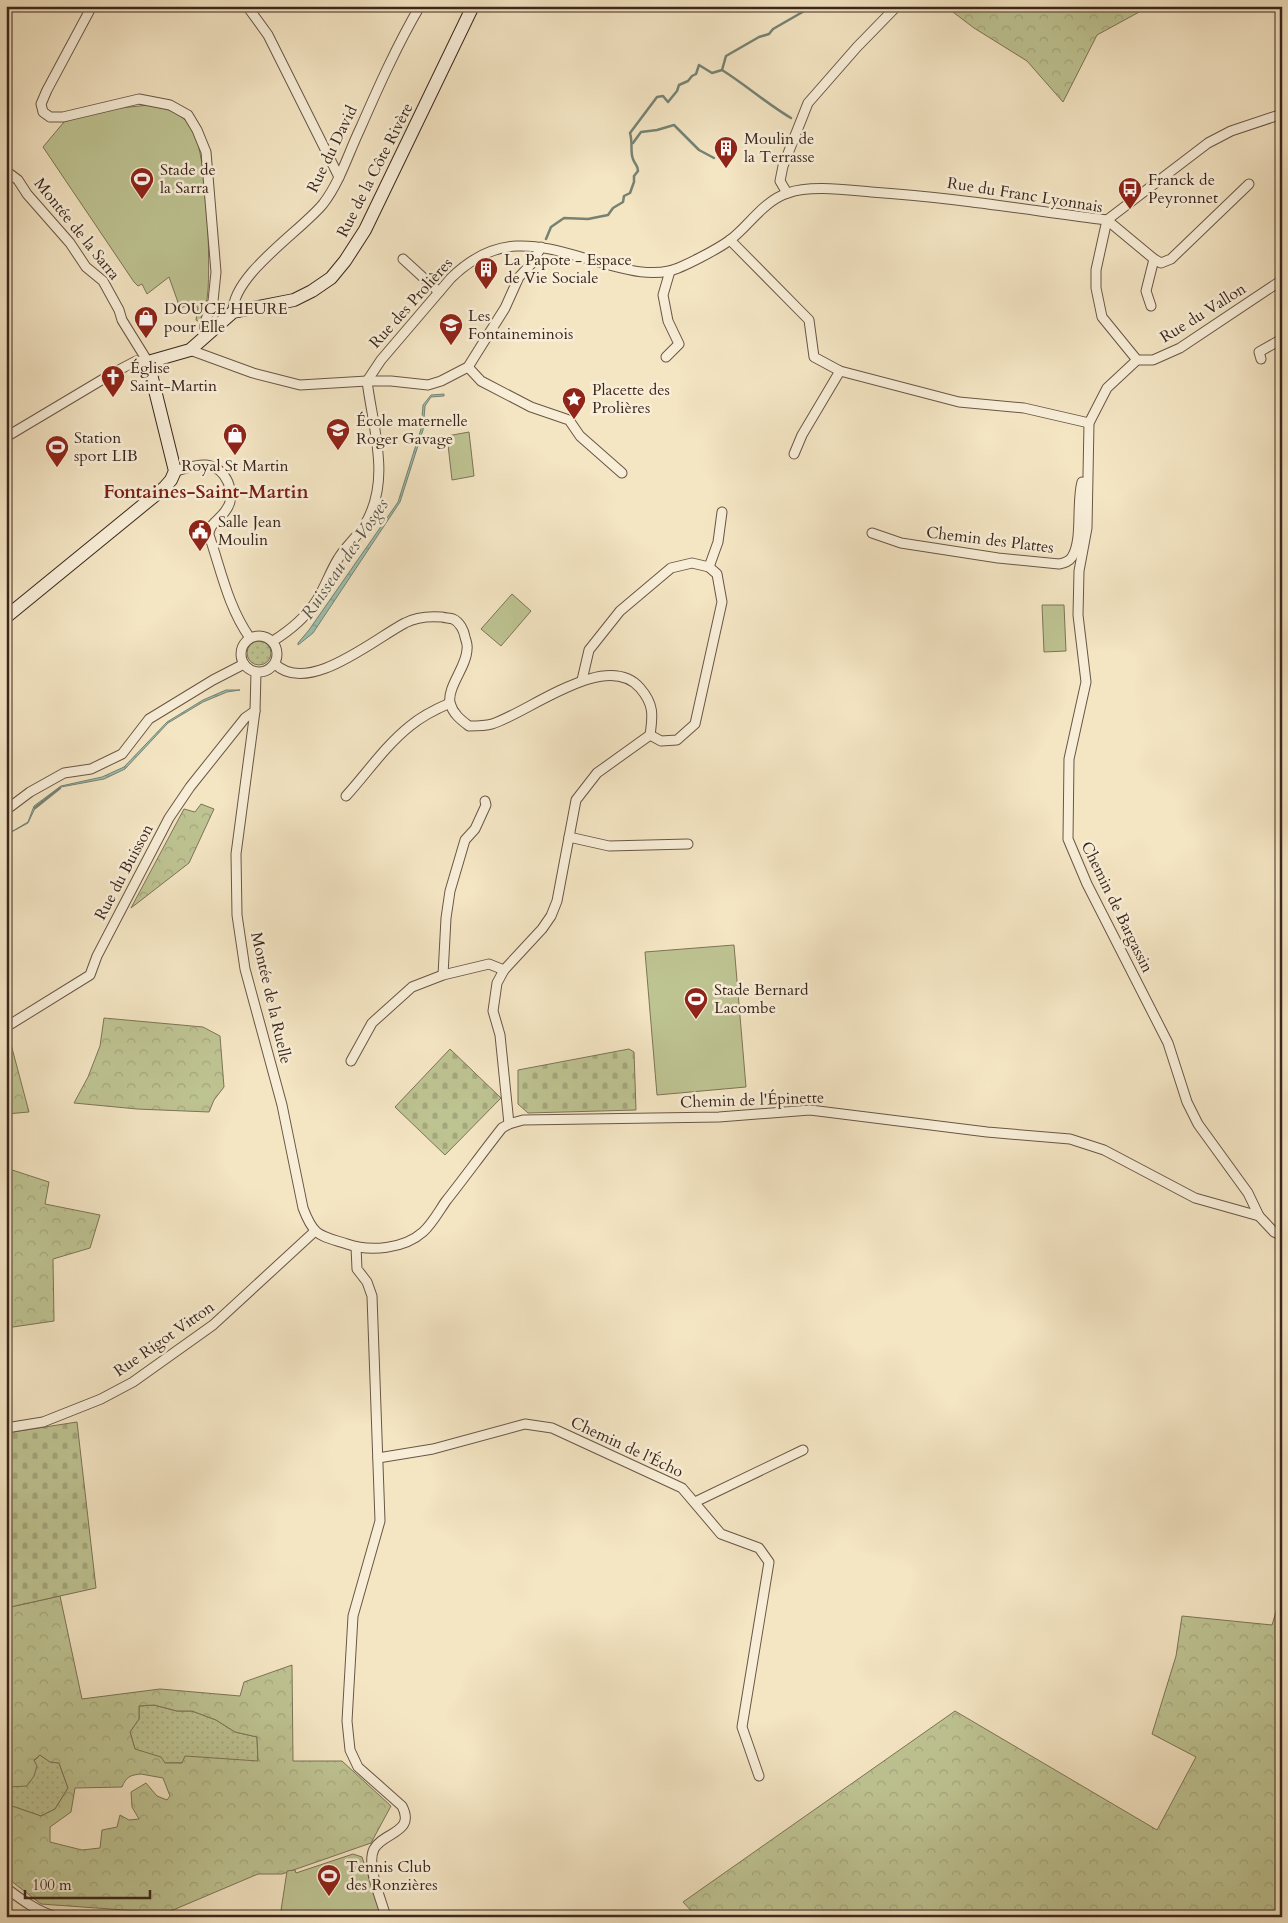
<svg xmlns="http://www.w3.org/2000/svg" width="1288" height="1923" viewBox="0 0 1288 1923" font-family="Cardo,serif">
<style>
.grass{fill:url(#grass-dots);stroke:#7c7457}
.forest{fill:url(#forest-crowns);stroke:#7c7457;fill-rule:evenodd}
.cemetery{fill:url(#cemetery-stones);stroke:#7c7457}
.park{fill:#bec392;stroke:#7c7457}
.water{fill:url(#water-ripples);stroke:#758274}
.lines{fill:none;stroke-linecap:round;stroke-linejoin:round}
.stream{stroke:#758274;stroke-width:2.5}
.street-casing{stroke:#695646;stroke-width:11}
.secondary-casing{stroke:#3b261c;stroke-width:14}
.street{stroke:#f8eed8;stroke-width:9}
.secondary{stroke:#f8eed8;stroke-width:12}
.labels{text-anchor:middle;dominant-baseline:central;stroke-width:5;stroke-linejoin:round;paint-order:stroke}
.poi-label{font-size:16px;fill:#3b261c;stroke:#f8eed8;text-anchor:start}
.street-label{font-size:16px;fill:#3b261c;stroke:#f8eed8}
.water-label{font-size:18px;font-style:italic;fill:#585448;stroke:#f8eed8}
.quarter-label{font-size:19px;font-weight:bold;fill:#7a1f14;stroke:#f8eed8}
</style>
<defs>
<pattern id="grass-dots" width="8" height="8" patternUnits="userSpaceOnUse" patternTransform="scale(1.25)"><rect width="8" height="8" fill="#bec392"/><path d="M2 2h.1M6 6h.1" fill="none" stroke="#a4a77d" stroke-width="1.8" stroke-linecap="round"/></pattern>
<pattern id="forest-crowns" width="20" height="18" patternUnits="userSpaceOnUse" patternTransform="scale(1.25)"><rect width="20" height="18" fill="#bec392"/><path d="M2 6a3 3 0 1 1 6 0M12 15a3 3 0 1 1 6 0" fill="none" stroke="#a4a77d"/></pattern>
<pattern id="cemetery-stones" width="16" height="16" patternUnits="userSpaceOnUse" patternTransform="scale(1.25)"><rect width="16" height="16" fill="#bec392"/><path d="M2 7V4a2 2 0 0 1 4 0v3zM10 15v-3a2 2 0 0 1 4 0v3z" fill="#a4a77d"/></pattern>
<pattern id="water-ripples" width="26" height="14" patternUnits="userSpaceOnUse" patternTransform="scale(1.25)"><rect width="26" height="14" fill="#9cc0af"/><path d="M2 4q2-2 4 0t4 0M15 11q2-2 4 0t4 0" fill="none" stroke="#809c8e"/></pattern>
</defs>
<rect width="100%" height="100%" fill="#f4e5c3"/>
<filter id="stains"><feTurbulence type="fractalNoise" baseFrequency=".004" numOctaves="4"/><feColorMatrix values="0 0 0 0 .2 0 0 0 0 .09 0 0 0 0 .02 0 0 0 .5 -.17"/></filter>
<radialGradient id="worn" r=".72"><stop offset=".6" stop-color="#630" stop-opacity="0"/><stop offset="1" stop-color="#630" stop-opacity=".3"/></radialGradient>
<g class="grass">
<circle cx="259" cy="653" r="12"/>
<polygon points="154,1705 177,1711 192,1711 216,1720 235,1732 257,1737 258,1762 165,1763 135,1749 130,1732 139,1719 139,1706"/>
<polygon points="40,1755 50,1762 59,1763 68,1788 55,1809 41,1816 6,1804 6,1791 8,1787"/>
</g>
<g class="forest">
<polygon points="945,6 1154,6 1141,11 1097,35 1063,102 1027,61 974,28"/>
<polygon points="201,804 214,809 189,863 131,908 184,809 195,812"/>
<polygon points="104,1018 203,1027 220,1036 224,1087 214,1100 209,1112 137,1109 74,1103 88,1077 100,1046"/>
<polygon points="8,1033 29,1112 6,1114 6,1034"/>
<polygon points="6,1168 49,1182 45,1204 100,1215 90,1248 53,1259 54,1321 6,1328"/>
<polygon points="1282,1592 1282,1917 697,1917 683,1902 955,1711 1157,1830 1196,1757 1152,1734 1176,1656 1182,1616 1272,1625"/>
<path d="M60,1596L82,1699L160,1689L240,1696L244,1682L292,1665L293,1761H342L391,1806L371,1843L282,1874H258L166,1913L41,1904L6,1877V1804L41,1816L55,1809L68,1788L59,1763L50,1762L40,1755L34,1760L37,1766L34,1776L27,1786L8,1787L6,1791V1608ZM154,1705L177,1711H192L216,1720L235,1732L257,1737L258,1761L185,1756L182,1763H165L161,1757L135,1749L130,1732L139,1719V1706ZM141,1774L163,1778L170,1796L167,1800L157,1796L146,1783L131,1792L132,1807L139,1819L129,1820L120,1815L117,1827L102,1830L100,1848L82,1850L50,1842V1827L71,1812L75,1788L122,1787C126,1777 130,1775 141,1774Z"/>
</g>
<g class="cemetery">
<polygon points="450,1049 501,1098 445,1155 395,1107"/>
<polygon points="629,1049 634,1052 636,1110 528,1113 518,1104 518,1070"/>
<polygon points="77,1422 96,1588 6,1608 6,1433"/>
</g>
<g class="park">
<path d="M149,105C163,107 179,112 189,124C208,145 210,259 208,290C207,301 205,312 203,324L196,320L198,308L193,304L180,308L169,277L147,294L142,284L138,286L134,282L43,147L64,122L101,110Z"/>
<polygon points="469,432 474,476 452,480 447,436"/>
<polygon points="512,594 531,611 501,646 481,629"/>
<polygon points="1042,605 1064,605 1066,651 1044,652"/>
<polygon points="734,945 746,1087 657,1095 645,952"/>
<polygon points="353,1854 362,1857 382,1917 280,1917 287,1871 295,1870 296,1873"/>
</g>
<g class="water">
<polygon points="444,394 444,396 431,397 425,406 423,430 400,502 313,633 298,645 298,643 309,630 398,502 421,429 423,405 431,395"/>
<polygon points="226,690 240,690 227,692 203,702 168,723 125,769 104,779 61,787 36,806 28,823 6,835 28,822 34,806 61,786 102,777 124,767 167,722 203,700"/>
</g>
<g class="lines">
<g class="stream">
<path d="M722,70C746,85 767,104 791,118"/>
<polyline points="633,143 641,132 657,130 674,125 699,150 714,158"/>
<path d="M546,239L551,227L564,218L588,219L608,215L613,208L623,202L624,196L630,193L634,182V176L638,171C638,165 635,165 633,159C630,152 633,143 630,133L657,97L663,96L668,102L677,91L679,85L688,81L692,76L696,74L699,65L712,73L722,70L726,56L759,37L769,34L773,29L813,6"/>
<polyline points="35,808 60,788"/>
</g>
<g class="street-casing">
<g id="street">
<polyline points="92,6 47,90 41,104 43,112 50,117 63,117 139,99 170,105 188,115 197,130 206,152 216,272 213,301 205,322 204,338"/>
<polyline points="247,6 268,35 339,177"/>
<polyline points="6,171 18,180 27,194 70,243 86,267 103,281 119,310 122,320 148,362"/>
<polyline points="1249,184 1171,259 1161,263 1154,259 1107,220 1208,143 1231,131 1282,114"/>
<polyline points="787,193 780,181 783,166 808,103 857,47 897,6"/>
<polyline points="730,240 809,320 814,357 840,371 959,402 1024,408 1089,423"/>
<polyline points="403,259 439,292"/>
<polyline points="1151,306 1146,291 1154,259"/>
<path d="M233,312C232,275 301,231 323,204C340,182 348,154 360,129C378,88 397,45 420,6"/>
<polyline points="190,350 253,373 300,385 367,381 391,381 428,385 441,381 468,367 505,308 519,277 533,262 541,247"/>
<polyline points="666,357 679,344 668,321 663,295 670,271"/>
<polyline points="1261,359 1259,352 1282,339"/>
<polyline points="1137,360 1107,388 1089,423 1087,528 1079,571 1078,615 1086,682 1069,759 1068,839 1087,884 1168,1043 1187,1102 1198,1124 1248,1193 1259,1216"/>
<polyline points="1137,360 1153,360 1180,348 1282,280"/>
<polyline points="468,367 481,381 531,407 569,420 580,436 622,473"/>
<path d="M367,381L381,360L451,278C505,225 550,250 613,266C632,271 650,275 669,271C682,268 718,249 730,240C749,226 763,201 788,193C810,185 847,190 871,192C950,197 1028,210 1107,220L1096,270V288L1102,317L1137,360"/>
<polyline points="6,437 115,372 136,361 148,362"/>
<polyline points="794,454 802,435 840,371"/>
<path d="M175,471C185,469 195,464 206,465C226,467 238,494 226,510C220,520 209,523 209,535C221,570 228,607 250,638"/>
<path d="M872,533L901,543L998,558L1059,564C1064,563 1069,562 1072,557C1083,540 1076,503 1082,482"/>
<polyline points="709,567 718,542 722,512"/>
<circle cx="259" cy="654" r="18"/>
<path d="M273,641C289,631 306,617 317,600C325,587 330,572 338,559C345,547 356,538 364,526C392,481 373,429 367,381"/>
<path d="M275,664C308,696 374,639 405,623C416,617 429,616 442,617C445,618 450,618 453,619C460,622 464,631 465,637C466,641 468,645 467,649C467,666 447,687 450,703C453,714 461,720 469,726C476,726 485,726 492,724C528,713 606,649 640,688C654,704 653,715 650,735L597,773L576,800L557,901L551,916L542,929L504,970L497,983L493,1011L500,1035L509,1124"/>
<path d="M256,672L255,711L236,854L237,915L245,969L282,1105L303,1208C314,1237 319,1235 347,1244C370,1252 404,1249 423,1232C432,1224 439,1211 446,1201C465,1177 483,1152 502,1128L509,1124L523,1120L719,1117L810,1110L987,1132L1070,1139L1104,1150L1195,1198L1259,1216L1274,1232L1282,1235"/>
<polyline points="582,680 589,650 620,611 671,568 692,563 709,567 717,574 722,602 695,724 677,740 661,741 650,735"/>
<path d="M346,796C367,773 385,746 410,726C422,716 436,709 450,703"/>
<polyline points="6,810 30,792 64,773 91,769 122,754 149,719 213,680 244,664"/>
<polyline points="569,837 609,846 688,844"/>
<polyline points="443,975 446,918 450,891 465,840 475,829 486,805 485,801"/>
<polyline points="6,1027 90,975 97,956 169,818 190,787 245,718 255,711"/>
<polyline points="351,1061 372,1023 412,987 443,975 489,964 504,970"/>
<path d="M356,1247L357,1269L367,1282L372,1296L380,1521L353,1616L347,1721L350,1750L358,1767L402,1806C416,1833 383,1832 374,1849C366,1865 381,1899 386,1917"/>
<polyline points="6,1428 43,1422 101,1399 133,1382 213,1325 314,1232"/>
<polyline points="378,1458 433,1449 525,1424 552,1428 682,1488 721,1534 759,1548 769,1562 742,1727 759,1776"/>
<polyline points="695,1502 803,1450"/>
<path d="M6,1888C22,1900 38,1912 57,1917"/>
</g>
</g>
<g class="secondary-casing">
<polyline id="secondary" points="6,617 164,488 171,480 175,471 148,362 190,350 233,312 294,300 312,291 331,278 345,261 365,230 473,6"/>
</g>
<use href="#street" class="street"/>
<use href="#secondary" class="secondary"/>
</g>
<defs>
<g id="building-pin" transform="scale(1.25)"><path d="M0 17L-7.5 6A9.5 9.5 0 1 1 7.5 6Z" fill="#8f2418" stroke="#f8eed8"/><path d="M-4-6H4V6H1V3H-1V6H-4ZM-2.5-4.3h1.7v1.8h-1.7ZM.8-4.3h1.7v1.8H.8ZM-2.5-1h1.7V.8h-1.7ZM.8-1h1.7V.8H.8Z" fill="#fff"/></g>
<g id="stadium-pin" transform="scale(1.25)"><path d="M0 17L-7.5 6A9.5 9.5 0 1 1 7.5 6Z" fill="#8f2418" stroke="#f8eed8"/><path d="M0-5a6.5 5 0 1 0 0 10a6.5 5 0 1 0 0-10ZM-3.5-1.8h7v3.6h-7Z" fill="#fff"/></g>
<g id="bus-pin" transform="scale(1.25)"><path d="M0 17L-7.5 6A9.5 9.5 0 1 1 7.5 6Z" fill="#8f2418" stroke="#f8eed8"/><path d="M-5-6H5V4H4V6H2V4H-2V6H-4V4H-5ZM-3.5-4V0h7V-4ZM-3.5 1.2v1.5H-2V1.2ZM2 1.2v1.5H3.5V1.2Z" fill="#fff"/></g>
<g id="shop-pin" transform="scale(1.25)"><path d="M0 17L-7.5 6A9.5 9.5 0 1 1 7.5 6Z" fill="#8f2418" stroke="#f8eed8"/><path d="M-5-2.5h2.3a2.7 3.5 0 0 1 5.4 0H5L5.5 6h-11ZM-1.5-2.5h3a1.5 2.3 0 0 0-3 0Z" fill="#fff"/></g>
<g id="school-pin" transform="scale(1.25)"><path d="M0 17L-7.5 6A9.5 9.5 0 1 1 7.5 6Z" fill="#8f2418" stroke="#f8eed8"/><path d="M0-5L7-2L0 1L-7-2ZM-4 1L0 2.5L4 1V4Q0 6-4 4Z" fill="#fff"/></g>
<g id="church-pin" transform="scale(1.25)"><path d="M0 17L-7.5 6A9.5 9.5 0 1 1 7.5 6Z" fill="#8f2418" stroke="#f8eed8"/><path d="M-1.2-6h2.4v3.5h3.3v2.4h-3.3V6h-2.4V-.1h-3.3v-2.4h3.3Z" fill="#fff"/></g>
<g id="sight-pin" transform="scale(1.25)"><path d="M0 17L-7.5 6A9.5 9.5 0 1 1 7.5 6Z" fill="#8f2418" stroke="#f8eed8"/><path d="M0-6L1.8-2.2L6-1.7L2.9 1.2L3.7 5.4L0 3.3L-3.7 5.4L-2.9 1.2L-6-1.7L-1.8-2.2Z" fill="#fff"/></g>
<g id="civic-pin" transform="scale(1.25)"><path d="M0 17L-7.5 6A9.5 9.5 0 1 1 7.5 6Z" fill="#8f2418" stroke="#f8eed8"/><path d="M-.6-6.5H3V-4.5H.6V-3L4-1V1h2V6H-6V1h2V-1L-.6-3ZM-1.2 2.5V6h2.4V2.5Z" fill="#fff"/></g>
</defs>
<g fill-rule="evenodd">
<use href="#building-pin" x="726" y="148"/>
<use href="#stadium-pin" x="142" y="179"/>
<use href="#bus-pin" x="1130" y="189"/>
<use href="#building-pin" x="486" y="269"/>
<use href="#shop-pin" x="146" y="318"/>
<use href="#school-pin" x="451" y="325"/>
<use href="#church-pin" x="113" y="377"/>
<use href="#sight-pin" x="574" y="399"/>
<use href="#school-pin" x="338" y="430"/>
<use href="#shop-pin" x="235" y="435"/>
<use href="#stadium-pin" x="57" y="447"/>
<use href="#civic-pin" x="200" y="531"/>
<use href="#stadium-pin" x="696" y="999"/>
<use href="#stadium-pin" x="329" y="1876"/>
</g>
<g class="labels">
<g class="poi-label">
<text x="744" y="139">Moulin de<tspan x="744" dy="18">la Terrasse</tspan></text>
<text x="160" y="170">Stade de<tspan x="160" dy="18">la Sarra</tspan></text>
<text x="1148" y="180">Franck de<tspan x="1148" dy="18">Peyronnet</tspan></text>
<text x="504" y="260">La Papote - Espace<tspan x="504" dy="18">de Vie Sociale</tspan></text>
<text x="164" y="309">DOUCE HEURE<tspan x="164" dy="18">pour Elle</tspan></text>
<text x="468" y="316">Les<tspan x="468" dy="18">Fontaineminois</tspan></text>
<text x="130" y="368">Église<tspan x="130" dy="18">Saint-Martin</tspan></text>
<text x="592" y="390">Placette des<tspan x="592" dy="18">Prolières</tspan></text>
<text x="356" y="421">École maternelle<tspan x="356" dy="18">Roger Gavage</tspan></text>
<text x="74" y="438">Station<tspan x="74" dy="18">sport LIB</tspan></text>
<text x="235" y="466" text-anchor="middle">Royal St Martin</text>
<text x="218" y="522">Salle Jean<tspan x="218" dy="18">Moulin</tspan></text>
<text x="714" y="990">Stade Bernard<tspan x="714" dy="18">Lacombe</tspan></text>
<text x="346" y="1867">Tennis Club<tspan x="346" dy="18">des Ronzières</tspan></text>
</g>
<g class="street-label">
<text transform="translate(332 149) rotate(-64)">Rue du David</text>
<text transform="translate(375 170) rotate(-63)">Rue de la Côte Rivère</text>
<text transform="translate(1025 195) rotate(9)">Rue du Franc Lyonnais</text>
<text transform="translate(77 229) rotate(51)">Montée de la Sarra</text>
<text transform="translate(411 303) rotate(-48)">Rue des Prolières</text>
<text transform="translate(1203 313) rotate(-32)">Rue du Vallon</text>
<text transform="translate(990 540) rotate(7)">Chemin des Plattes</text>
<text transform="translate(124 872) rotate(-62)">Rue du Buisson</text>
<text transform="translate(1117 907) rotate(64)">Chemin de Bargassin</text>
<text transform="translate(271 998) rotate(77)">Montée de la Ruelle</text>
<text transform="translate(752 1100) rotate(-2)">Chemin de l'Épinette</text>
<text transform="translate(164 1339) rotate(-35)">Rue Rigot Vitton</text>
<text transform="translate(627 1447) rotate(25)">Chemin de l'Écho</text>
</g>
<g class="water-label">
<text transform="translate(345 559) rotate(-56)">Ruisseau des Vosges</text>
</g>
<g class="quarter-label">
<text x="206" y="492">Fontaines-Saint-Martin</text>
</g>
</g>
<rect width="1288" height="1923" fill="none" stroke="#f4e5c3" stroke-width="25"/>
<rect x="8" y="8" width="1273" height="1908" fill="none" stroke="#3b261c" stroke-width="2.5"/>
<rect x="12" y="12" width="1263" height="1898" fill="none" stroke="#3b261c"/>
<path d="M25 1890v8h125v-8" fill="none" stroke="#3b261c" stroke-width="2.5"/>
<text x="32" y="1890" font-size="15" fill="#3b261c" stroke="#f8eed8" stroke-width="4" paint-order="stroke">100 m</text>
<rect width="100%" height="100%" filter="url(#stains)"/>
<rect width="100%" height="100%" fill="url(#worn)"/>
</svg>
